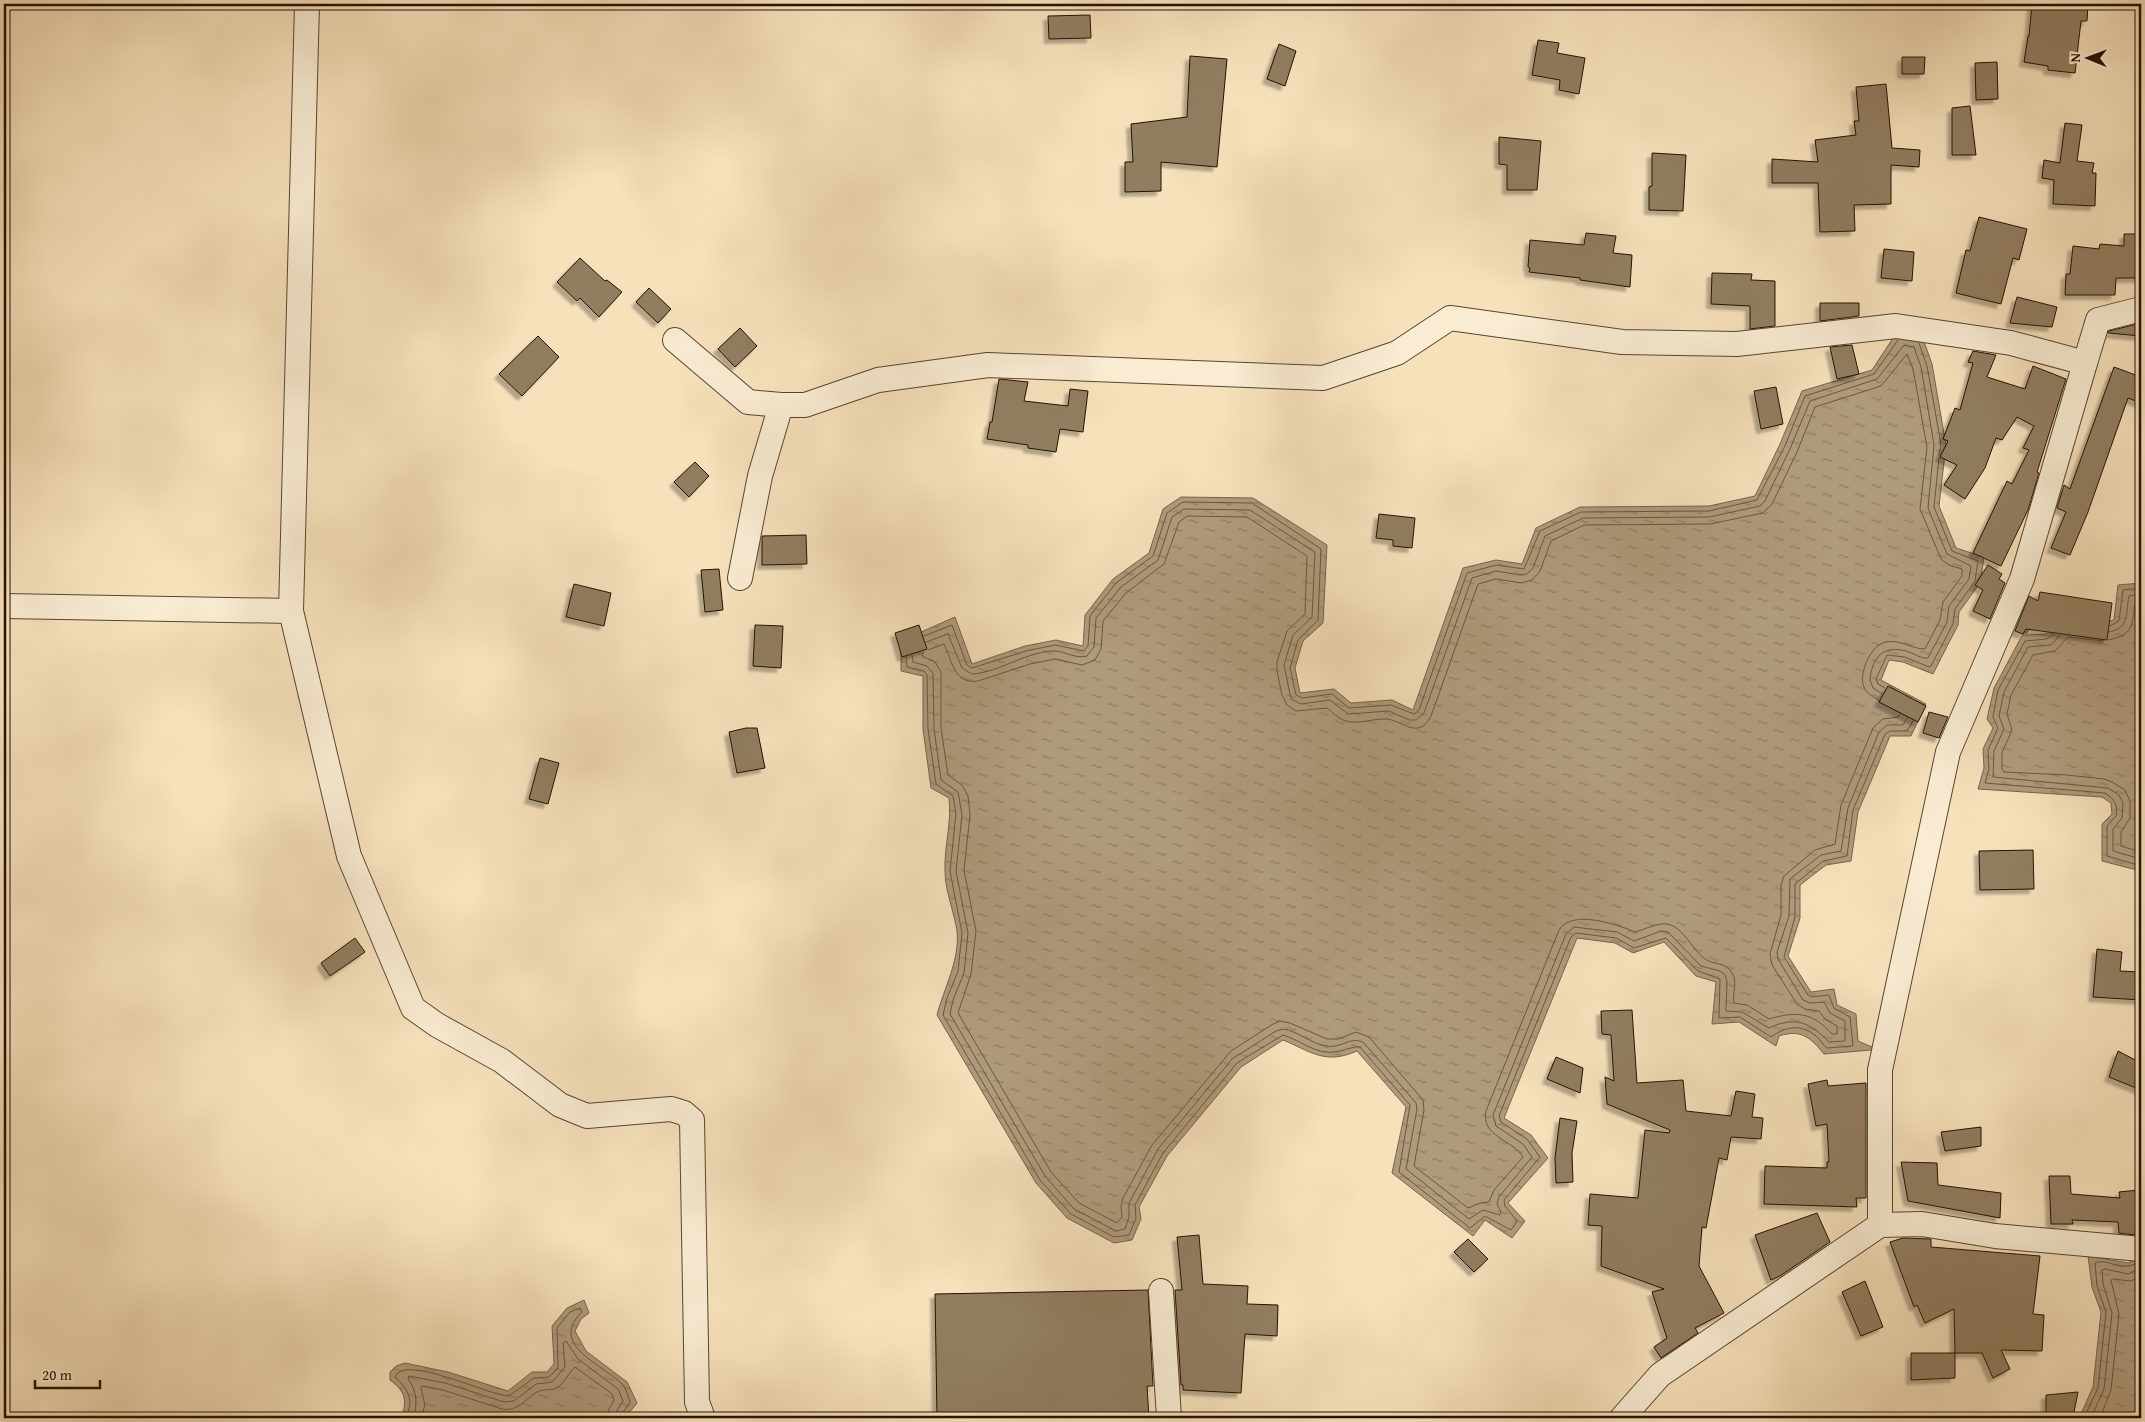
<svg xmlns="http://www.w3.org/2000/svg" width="2145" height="1422" viewBox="0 0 2145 1422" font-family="'Gentium Book Plus',serif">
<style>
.water{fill:url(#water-ripples);stroke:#77634a}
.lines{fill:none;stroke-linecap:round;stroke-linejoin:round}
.shore{stroke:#6a563e;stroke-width:1}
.building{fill:#917d61;stroke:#241100;filter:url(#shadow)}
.minor-casing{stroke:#58452f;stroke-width:26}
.minor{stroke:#f9ecd3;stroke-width:24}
</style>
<defs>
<pattern id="water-ripples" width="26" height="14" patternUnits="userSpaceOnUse" patternTransform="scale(1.25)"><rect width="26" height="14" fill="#af9a7b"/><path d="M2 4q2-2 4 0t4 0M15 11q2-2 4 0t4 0" fill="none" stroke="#8e7c62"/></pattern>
<filter id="shadow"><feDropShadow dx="-4.5" dy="4.5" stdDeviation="1" flood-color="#0004"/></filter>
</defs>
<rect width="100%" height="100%" fill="#f6e1bb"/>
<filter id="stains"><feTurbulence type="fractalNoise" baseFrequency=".004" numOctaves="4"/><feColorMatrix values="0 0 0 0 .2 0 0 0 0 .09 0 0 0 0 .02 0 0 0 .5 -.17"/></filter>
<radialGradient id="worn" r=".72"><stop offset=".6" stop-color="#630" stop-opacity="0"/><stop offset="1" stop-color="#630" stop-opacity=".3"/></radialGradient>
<g class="water">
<path d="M1897,332L1922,336L1932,364L1946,445L1939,506L1956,548L1984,557L1980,583L1959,612L1958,625L1933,674L1903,662L1889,660L1881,680L1926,704L1911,736H1890L1858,812L1851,861L1826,865L1800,885V918L1788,956L1811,992L1834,989L1837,1005L1856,1014L1858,1041L1872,1047V1050L1824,1054C1810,1037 1801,1029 1779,1036L1776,1046L1739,1022L1712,1024L1716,982L1696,976L1664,942L1633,953L1615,943L1577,938L1504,1118L1531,1135L1548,1158L1508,1203L1525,1221L1512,1238L1485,1220L1473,1236L1392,1173L1406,1107L1357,1051C1325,1065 1312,1052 1283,1040L1241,1067L1167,1156L1139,1207L1141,1219L1132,1240L1114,1243L1067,1218L1036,1183L937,1015C944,988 960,960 957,931C954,911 945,891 945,871C944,846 952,823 949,798L931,788L923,729V676L901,671V649L912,636L955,617L972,664L1025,646L1056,640L1083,646L1085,615L1113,579L1149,553L1163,509L1181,497L1253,498L1327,545L1323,623L1303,641L1295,668L1300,693L1334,689L1351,703L1392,700L1413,710L1463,568L1496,560L1522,564L1536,528L1580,507L1709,506L1755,496L1780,444L1802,391L1872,370Z"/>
<polygon points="2141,583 2141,871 2102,861 2102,824 2112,814 2111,803 2102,797 1978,789 1984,768 1983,749 1993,728 1987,719 1994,688 2040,602 2026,635 2047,634 2058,617 2100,623 2114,620 2118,585"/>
<polygon points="2088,1256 2128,1263 2141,1256 2141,1418 2071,1418 2080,1416 2093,1387 2101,1312 2092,1287"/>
<path d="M584,1300L589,1313L581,1319L575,1331L586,1351L627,1382L637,1403L625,1418H401C408,1400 405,1391 390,1380V1372L396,1366L405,1363L448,1372L508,1391L532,1372H547L554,1364L552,1326L567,1308Z"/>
</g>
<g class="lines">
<g class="shore">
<polyline points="1919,343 1927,366 1941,444 1939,455"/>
<polyline points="2110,626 2119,621 2123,590 2141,588"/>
<path d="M2109,632C2131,628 2125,613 2129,596L2141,594"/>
<path d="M2053,634L2047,639L2025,641L1998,690L1993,717L1998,728L1988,750L1989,769L1985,783L2105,793C2115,800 2118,804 2116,816L2107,826V856L2141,866"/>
<polyline points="2060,635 2051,645 2028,647 2004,692 1999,716 2004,729 1994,751 1993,777 2108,788 2119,795 2123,803 2122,818 2113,829 2113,851 2141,859"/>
<polyline points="924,636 952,625 967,665 972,668 1026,651 1055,645 1084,651 1088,646 1090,616 1116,583 1153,556 1167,513 1183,502 1252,503 1321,549 1318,620 1298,640 1290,668 1296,695 1302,698 1332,694 1349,708 1391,705 1414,714 1419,710 1467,573 1496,565 1524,569 1540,531 1581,512 1709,511 1757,500 1785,446 1805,396 1874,374 1898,340"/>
<path d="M2108,640C2133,635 2132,626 2135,604L2141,602"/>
<polyline points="2104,641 2068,637 2055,651 2033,655 2011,695 2007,714 2012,730 2002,753 2002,769 2004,772 2067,775 2104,779 2112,782 2125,790 2130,801 2130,818 2121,832 2121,846 2141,852"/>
<path d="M926,642L948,634L962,668L972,674C998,673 1029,650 1056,651C1066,652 1076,659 1087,656L1094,647L1096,618L1121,587L1158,560L1172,517L1184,509L1250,510L1315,552L1312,617L1293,635L1284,665L1291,699L1301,704L1330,700L1348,714L1389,711L1409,720H1416L1424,713L1472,578L1496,571L1520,575L1527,574L1533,568L1545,536L1583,518L1709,517L1760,506L1765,501L1790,449L1810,401L1877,379L1904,345L1914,347L1921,367L1934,445L1928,508L1947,554L1971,566L1969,579L1949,606L1947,622L1928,658C1921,659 1914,653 1906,651C1883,645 1872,657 1870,680L1873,688L1882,694"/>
<path d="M928,650L944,644C952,660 954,685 978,681L1030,664L1055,659L1082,665L1095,660L1101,649L1103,621L1126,593L1164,564L1179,522L1187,516L1247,517L1307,556L1305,614L1287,631L1277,662V671L1282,695L1287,705L1296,711L1327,708C1332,712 1337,717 1343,720C1356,726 1373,718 1386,719C1403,720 1418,741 1431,716L1478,584L1496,579L1521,583L1532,580L1540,571L1551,541L1584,525L1710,524L1763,513L1772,504L1797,452L1815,407L1881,386L1907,354L1913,369L1927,447L1920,509L1941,559L1949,565L1962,569V576L1943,602L1940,620L1925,649C1912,649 1900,639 1886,642C1871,644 1858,674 1864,687C1867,694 1873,697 1879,700"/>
<path d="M924,651L922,656L935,662L941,672V728L948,775L962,785L968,796L970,815L964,870L976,931L971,974L958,1013L1051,1172L1079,1203L1117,1223L1122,1217L1121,1206L1123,1198L1152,1145L1231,1051L1273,1024L1280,1021L1290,1023L1327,1039H1338L1356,1032L1369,1037L1423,1100L1424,1110L1414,1166L1468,1208L1480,1203L1489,1202L1494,1190L1523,1157C1512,1139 1481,1137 1486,1111L1559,930C1572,909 1616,924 1635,932C1643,930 1652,925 1661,924C1681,921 1691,949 1705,959C1714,965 1726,962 1732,973C1738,982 1732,993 1734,1003L1747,1005L1769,1019C1797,1011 1812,1012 1832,1034H1837V1026L1825,1019L1819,1011L1805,1009L1797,1004L1772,965L1770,954L1781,915V885L1784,876L1815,850L1835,844L1841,805L1873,728L1883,719L1898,717L1900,714"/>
<path d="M912,655L913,662L927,666L933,673L934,729L941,780L958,792L962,815L956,871L968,933L964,973L953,1000L950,1014L1045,1176L1074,1209L1116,1231L1125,1229L1129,1217V1203L1158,1149L1232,1059L1276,1031L1283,1029C1298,1031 1311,1044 1327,1046C1340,1049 1352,1035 1364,1043L1416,1103L1417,1109L1406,1169L1469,1219L1483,1210L1500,1215L1501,1212L1497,1204L1499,1197L1532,1157L1523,1144L1496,1126L1493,1115L1566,934L1574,927L1617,932L1634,941L1661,931L1668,932L1701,966L1720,971L1725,975L1727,982L1726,1011L1742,1012L1769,1028C1795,1016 1810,1022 1829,1042L1845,1041V1021L1830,1013L1824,1002L1810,1003L1803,1000L1778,959L1777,952L1789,916L1790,879L1821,855L1841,851L1848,808L1879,732L1887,725H1903L1907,718"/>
<path d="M906,657L907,667L924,671L927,675L928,729L936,784L953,796L956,814L950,871L962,933L958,971L947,998L943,1015L1040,1180L1071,1214L1114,1237L1129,1235L1136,1218L1135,1205L1163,1153L1237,1063L1283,1035C1297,1039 1312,1051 1326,1052C1339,1054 1354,1045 1360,1047L1410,1105L1399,1172L1470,1228L1485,1216L1511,1230L1517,1221L1505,1206L1504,1200L1540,1157L1527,1139L1501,1122L1499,1116L1571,937L1576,933L1616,938L1634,948L1666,938L1698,971L1720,979L1719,1018L1740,1017L1771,1037C1785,1027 1800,1023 1816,1036C1820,1039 1823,1045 1827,1048L1853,1046L1850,1017L1834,1008L1829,995L1812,997L1808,995L1784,957L1795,917V884L1823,861L1847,856L1853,810L1885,734L1890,731H1907L1913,721"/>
<polyline points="1885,688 1878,684 1876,679 1887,655 1905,657 1929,667 1931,666 1953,624 1955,609 1975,581 1978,561 1952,551 1934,507 1939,458"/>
<path d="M406,1418C414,1400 409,1390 395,1377C403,1353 490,1396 509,1396L534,1378L549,1377L558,1368L557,1328L570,1312L580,1308L582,1312C548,1345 602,1364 622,1384C626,1388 628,1396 630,1402L622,1414L621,1418"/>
<path d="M413,1418C418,1405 417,1390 408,1379L409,1376L445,1383L504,1402L514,1401L536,1384L552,1382L565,1367L563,1343L566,1341L578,1359L618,1389L623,1401L616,1412L615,1418"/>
<path d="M421,1418L425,1405L421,1388L422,1386L443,1390L502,1409C518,1412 525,1399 537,1392C544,1388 553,1392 560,1386C566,1380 569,1372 575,1367L612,1394L614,1400L609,1409L607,1418"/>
<path d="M2084,1418L2098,1388L2106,1312L2097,1286L2095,1263C2110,1257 2118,1274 2139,1262"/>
<polyline points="2091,1418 2104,1389 2112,1313 2103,1284 2102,1270 2105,1269 2128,1274 2141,1268"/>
<polyline points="2100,1418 2111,1390 2119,1314 2111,1280 2113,1279 2130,1281 2141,1277"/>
</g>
</g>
<g class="building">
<polygon points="2032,4 2088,4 2087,21 2081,21 2075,73 2048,70 2048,66 2024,62 2028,36 2029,36"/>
<polygon points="1090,15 1091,38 1049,39 1048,16"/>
<polygon points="1538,40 1559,43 1557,53 1585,58 1579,94 1559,90 1560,80 1532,75"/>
<polygon points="1279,44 1296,51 1285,86 1267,79"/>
<polygon points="1190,56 1227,59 1217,167 1161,162 1161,191 1125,192 1125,162 1133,162 1131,124 1187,117"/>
<polygon points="1902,57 1925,57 1924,74 1902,74"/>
<polygon points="1997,62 1998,99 1976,100 1975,63"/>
<polygon points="1886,84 1892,148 1920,150 1919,167 1891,165 1891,204 1854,205 1855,231 1820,232 1818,183 1772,183 1772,159 1818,162 1815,140 1856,135 1854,121 1859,121 1856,87"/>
<polygon points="1970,106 1976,155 1952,155 1952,108"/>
<polygon points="2065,123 2082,125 2077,161 2094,163 2092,173 2096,173 2095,206 2053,204 2054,180 2042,178 2044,160 2060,163"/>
<polygon points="1499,137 1541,141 1537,190 1507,190 1507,165 1499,164"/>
<polygon points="1652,153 1686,155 1683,211 1649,210 1649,187 1652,186"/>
<polygon points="1979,217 2027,229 2019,260 2013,258 2001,304 1956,293 1966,250 1970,251"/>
<polygon points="1586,233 1616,236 1613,253 1632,255 1630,287 1580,280 1580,278 1529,272 1530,268 1528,267 1530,240 1584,245"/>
<polygon points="2124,234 2141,234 2141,278 2116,278 2115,295 2065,295 2066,274 2070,274 2073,246 2099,249 2100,244 2124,246"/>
<polygon points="1884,249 1914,252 1912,281 1881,278"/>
<polygon points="580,258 605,281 607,280 622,292 599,317 580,298 577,301 557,282"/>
<polygon points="1712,273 1752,274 1751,280 1775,281 1775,326 1750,329 1750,306 1711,304"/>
<polygon points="649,288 671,309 658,323 636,302"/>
<polygon points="2017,297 2057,307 2052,327 2010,323"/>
<polygon points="1820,303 1859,303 1859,316 1820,321"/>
<polygon points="2141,323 2141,336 2108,333 2109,331"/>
<polygon points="740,328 757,346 735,367 718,349"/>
<polygon points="538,336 559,357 522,396 499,374"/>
<polygon points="1852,345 1859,374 1837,379 1830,347"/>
<polygon points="1973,351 1996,355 1987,377 2025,389 2033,366 2066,379 2037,472 2039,473 2028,510 2001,566 1973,553 2007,481 2012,484 2029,450 2023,448 2034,426 2017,417 2002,440 1996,438 1985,468 1965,499 1944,485 1957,465 1940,457 1948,441 1943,439 1955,408 1960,410 1973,363 1968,362"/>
<polygon points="2114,367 2141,377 2141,403 2128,398 2088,512 2070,555 2051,548 2066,512 2057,508 2064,485 2070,489"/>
<polygon points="999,379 1028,382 1024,401 1068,406 1070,389 1088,391 1083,432 1060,429 1056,452 1028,448 1028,445 987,439 990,422 992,422"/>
<polygon points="1776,387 1783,424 1761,429 1754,391"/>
<polygon points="695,462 709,476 689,497 674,482"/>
<polygon points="1379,514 1415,518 1412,548 1393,546 1393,540 1376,538"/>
<polygon points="806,535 807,564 762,565 762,536"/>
<polygon points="1988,565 2002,574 1999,579 2005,583 1990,619 1973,611 1983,590 1975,585"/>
<polygon points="719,569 723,610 705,612 701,570"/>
<polygon points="574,584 611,593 604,626 566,617"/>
<polygon points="2040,592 2112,603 2107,640 2026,629 2023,634 2015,631 2029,596 2038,601"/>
<polygon points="755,625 783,626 781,668 753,666"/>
<polygon points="919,625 927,649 902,657 895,633"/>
<polygon points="1888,686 1926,706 1918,722 1879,702"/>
<polygon points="1929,712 1948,717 1939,738 1923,733"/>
<polygon points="746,728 757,728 765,768 737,773 729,732"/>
<polygon points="540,758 559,763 548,804 529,799"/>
<polygon points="2033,850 2034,889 1980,890 1979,851"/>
<polygon points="355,938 365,952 330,976 321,963"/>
<polygon points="2097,949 2122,952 2120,971 2141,972 2141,1000 2093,997"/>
<polygon points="1632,1010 1637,1083 1683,1080 1686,1111 1731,1116 1736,1091 1755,1094 1752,1117 1763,1118 1761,1139 1731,1137 1727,1160 1719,1158 1706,1228 1702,1227 1699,1266 1724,1313 1695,1328 1698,1333 1661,1358 1654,1347 1667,1338 1652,1292 1664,1289 1601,1266 1602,1226 1588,1225 1590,1194 1638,1198 1645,1130 1669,1133 1670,1130 1607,1104 1605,1077 1614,1081 1611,1035 1602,1034 1601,1011"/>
<polygon points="2118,1051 2141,1063 2141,1090 2109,1077"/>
<polygon points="1556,1057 1583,1068 1580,1093 1547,1079"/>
<polygon points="1827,1080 1828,1086 1866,1083 1866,1198 1856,1198 1857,1207 1764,1204 1765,1166 1827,1168 1827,1162 1829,1162 1827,1124 1816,1126 1808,1084"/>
<polygon points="1560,1118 1577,1121 1572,1153 1573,1182 1556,1183 1555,1158"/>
<polygon points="1981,1127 1981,1146 1945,1151 1941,1132"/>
<polygon points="1901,1162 1937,1163 1938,1185 2001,1193 2000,1218 1908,1201"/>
<polygon points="2049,1176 2070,1176 2071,1194 2120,1198 2119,1192 2139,1190 2136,1235 2119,1233 2118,1222 2072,1220 2073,1224 2051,1224"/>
<polygon points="1817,1213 1830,1242 1780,1276 1771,1280 1755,1235"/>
<polygon points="1199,1235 1203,1284 1248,1286 1247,1304 1278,1305 1277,1336 1245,1334 1241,1393 1183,1390 1183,1385 1181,1385 1175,1290 1182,1290 1177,1237"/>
<polygon points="1903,1238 1931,1239 1931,1247 2040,1256 2033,1314 2044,1315 2042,1351 2001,1350 2010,1369 1993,1378 1982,1353 1955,1353 1954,1309 1925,1323 1917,1305 1914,1307 1890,1242"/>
<polygon points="1468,1239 1488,1259 1474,1272 1454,1252"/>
<polygon points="1865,1281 1883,1327 1861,1336 1842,1292"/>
<polygon points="1148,1290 1153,1386 1147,1386 1149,1418 937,1418 935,1294"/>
<polygon points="1911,1353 1955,1353 1955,1378 1911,1380"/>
<polygon points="2078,1392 2074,1412 2046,1417 2046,1395"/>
</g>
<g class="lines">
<g class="minor-casing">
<g id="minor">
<polyline points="307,4 291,611 349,856 413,1008 437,1025 502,1061 560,1105 587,1116 671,1109 684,1113 692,1120 697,1402 703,1418"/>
<polyline points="675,340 748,402 781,405 805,405 878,380 988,365 1323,378 1397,353 1450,318 1622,342 1737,344 1896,326 2011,343 2085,363 2022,579 1948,752 1880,1070 1880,1225"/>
<polyline points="2085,363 2098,320 2141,309"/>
<polyline points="740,578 760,476 781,405"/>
<polyline points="4,606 291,611"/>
<polyline points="1161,1291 1169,1418"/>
<polyline points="1622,1418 1660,1375 1880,1225 1922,1224 1995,1236 2141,1249"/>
</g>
</g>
<use href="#minor" class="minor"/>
</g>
<rect width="2145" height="1422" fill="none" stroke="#f6e1bb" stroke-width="20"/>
<rect x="5" y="5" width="2135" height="1412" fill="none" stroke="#241100" stroke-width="2.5"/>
<rect x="10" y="10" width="2125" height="1402" fill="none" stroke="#241100"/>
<g transform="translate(2088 58) rotate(271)" stroke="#f9ecd3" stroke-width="4" paint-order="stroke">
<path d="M0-4L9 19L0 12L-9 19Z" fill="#241100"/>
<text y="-8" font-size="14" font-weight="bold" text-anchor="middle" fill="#241100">N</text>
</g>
<path d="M35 1380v8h65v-8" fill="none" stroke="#241100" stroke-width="2.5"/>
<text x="42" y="1380" font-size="15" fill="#241100" stroke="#f9ecd3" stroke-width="4" paint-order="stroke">20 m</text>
<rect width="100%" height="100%" filter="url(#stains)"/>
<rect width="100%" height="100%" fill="url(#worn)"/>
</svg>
